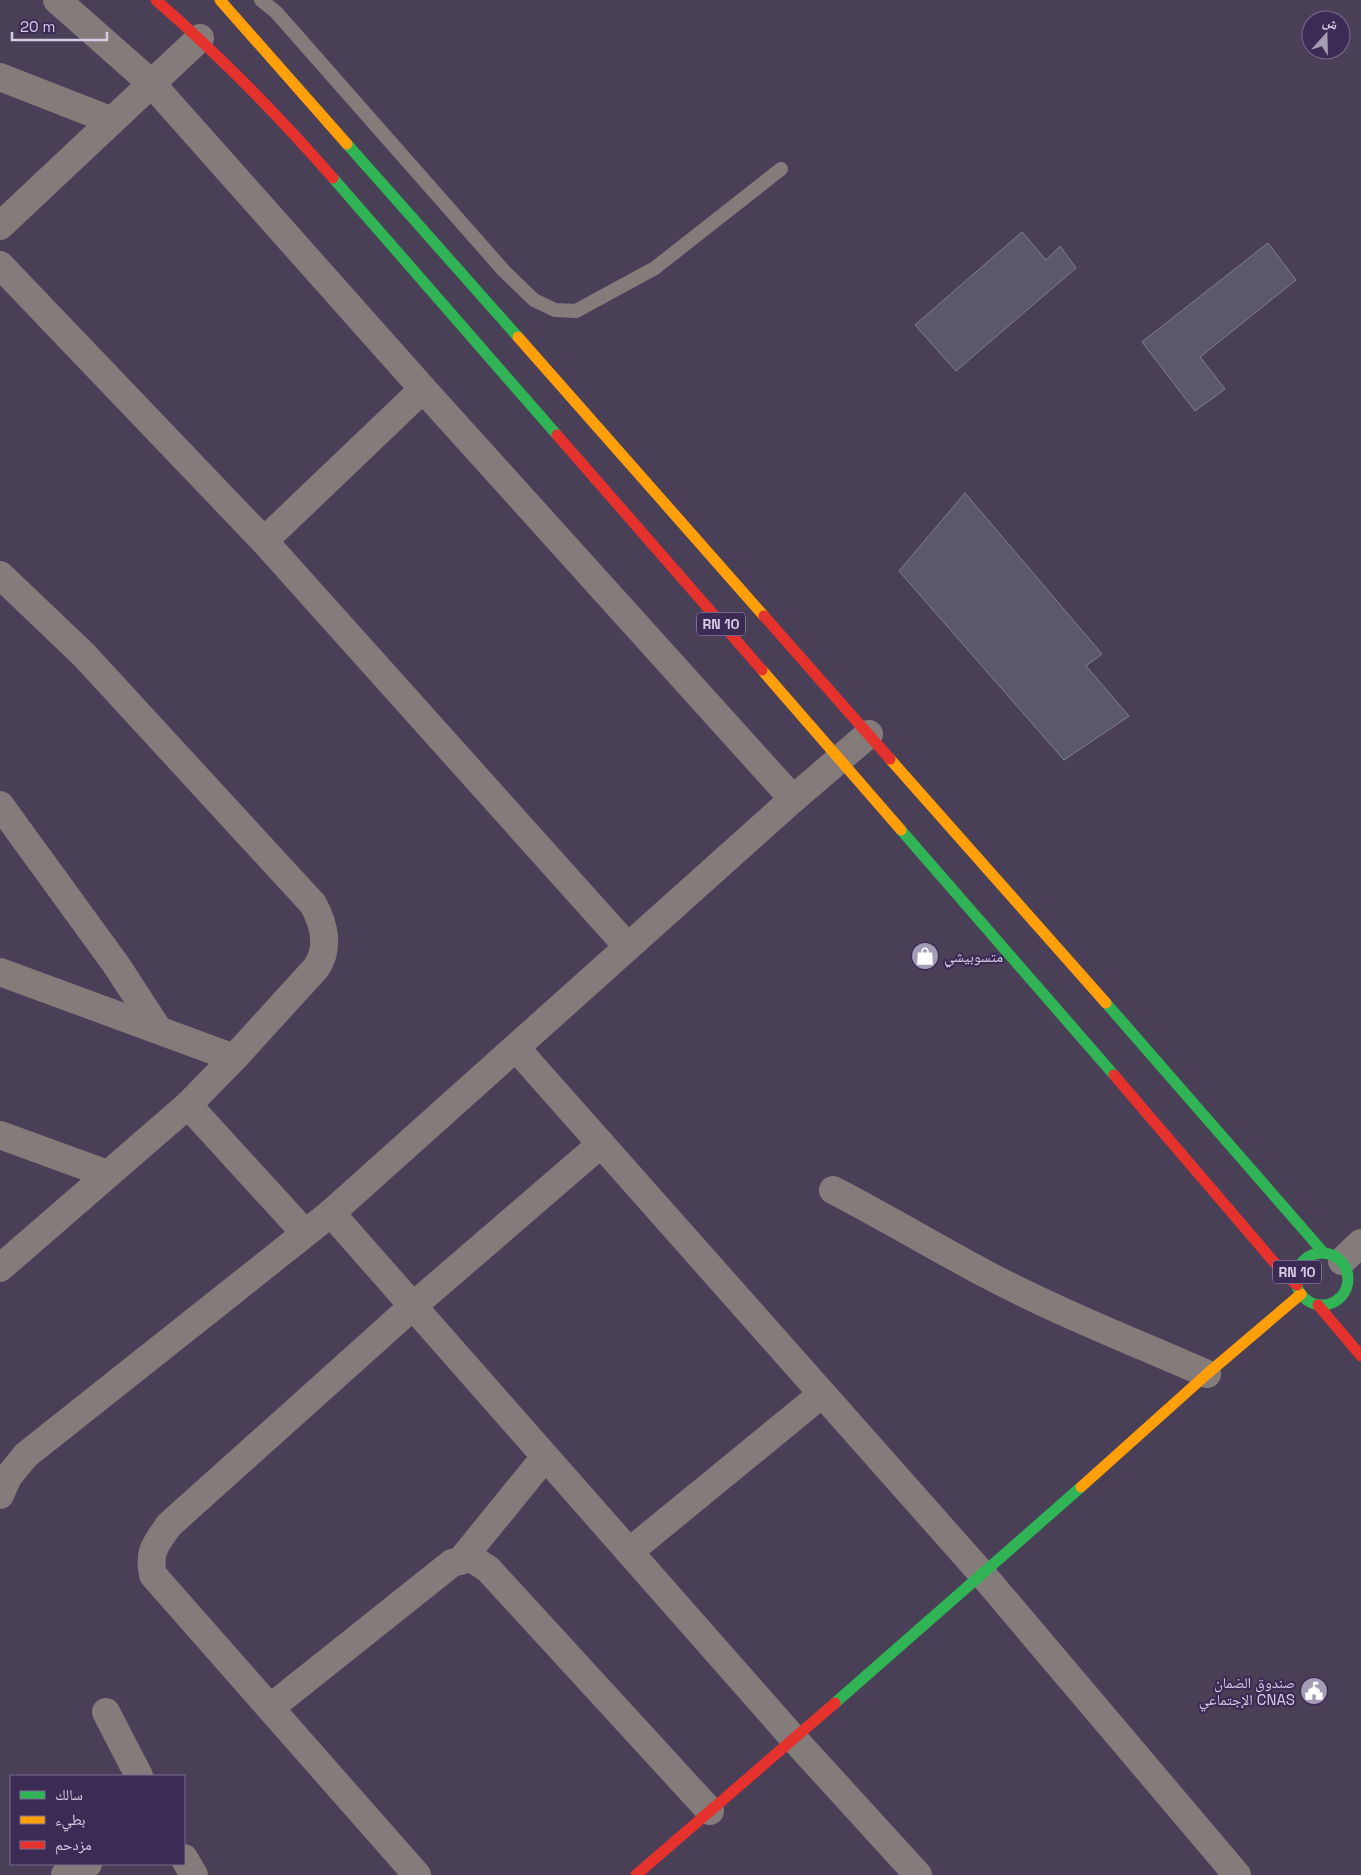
<svg xmlns="http://www.w3.org/2000/svg" width="1361" height="1875" viewBox="0 0 1361 1875" font-family="'Space Grotesk','Noto Naskh Arabic',sans-serif">
<style>
.building{fill:#5c586b;stroke:#827f92}
.lines{fill:none;stroke-linecap:round;stroke-linejoin:round}
.lane{stroke:#847c7b;stroke-width:14}
.street{stroke:#847c7b;stroke-width:28}
.fast{stroke:#30b455;stroke-width:11}
.slow{stroke:#ff9f0a;stroke-width:11}
.jam{stroke:#e5322d;stroke-width:11}
.labels{text-anchor:middle;dominant-baseline:central;stroke-width:4.5;stroke-linejoin:round;paint-order:stroke}
.shield{fill:#3c2c55;stroke:#a79dba;stroke-width:1}
.shield-label{font-size:14px;font-weight:bold;fill:#d5cde6}
.poi-label{font-size:15px;fill:#d5cde6;stroke:#3c2c55;text-anchor:start}
</style>
<rect width="100%" height="100%" fill="#494057"/>
<g class="building">
<polygon points="1022,232 1046,260 1060,246 1076,268 956,371 915,325"/>
<polygon points="1268,243 1296,280 1200,357 1225,389 1195,411 1142,342"/>
<polygon points="965,493 1102,654 1086,666 1129,716 1064,760 899,571"/>
</g>
<g class="lines">
<polyline class="lane" points="261,0 276,12 504,271 534,300 555,310 576,311 655,268 781,169"/>
<g class="street">
<polyline points="57,0 151,83 423,389 793,799"/>
<polyline points="0,77 110,120"/>
<polyline points="0,226 200,38"/>
<polyline points="0,265 264,541 628,947"/>
<polyline points="264,541 423,389"/>
<path d="M0,575L84,655L313,904C324,924 330,948 316,968L234,1058L188,1105L0,1268"/>
<polyline points="869,734 793,799 331,1213 794,1739 918,1875"/>
<polyline points="0,805 117,966 158,1029"/>
<polyline points="0,972 234,1058"/>
<polyline points="516,1048 983,1575 1237,1875"/>
<polyline points="188,1105 305,1233"/>
<polyline points="0,1135 107,1174"/>
<path d="M833,1190C883,1216 932,1245 982,1272C1055,1311 1132,1341 1207,1374"/>
<polyline points="1342,1261 1361,1243"/>
<polyline points="0,1495 8,1477 26,1455 331,1213"/>
<polyline points="629,1552 822,1394"/>
<polyline points="462,1559 545,1457"/>
<polyline points="270,1708 452,1563 471,1558 488,1569 710,1811"/>
<polyline points="106,1712 139,1776"/>
<polyline points="184,1858 194,1875"/>
<polyline points="65,1875 88,1864"/>
<path d="M417,1875L153,1575C148,1551 156,1544 169,1525L413,1306L601,1144"/>
</g>
<g class="fast">
<polyline points="347,144 518,337"/>
<polyline points="333,178 557,435"/>
<polyline points="901,830 1114,1075"/>
<polyline points="1106,1003 1324,1253"/>
<circle cx="1322" cy="1279" r="26"/>
<polyline points="835,1703 1081,1487"/>
</g>
<g class="slow">
<polyline points="220,0 347,144"/>
<polyline points="518,337 764,616"/>
<polyline points="762,670 901,830"/>
<polyline points="890,759 1106,1003"/>
<polyline points="1081,1487 1207,1374 1301,1294"/>
</g>
<g class="jam">
<path d="M156,0C219,55 278,115 333,178"/>
<polyline points="557,435 762,670"/>
<polyline points="764,616 890,759"/>
<polyline points="1114,1075 1273,1261 1297,1285"/>
<polyline points="1318,1305 1361,1356"/>
<polyline points="636,1875 835,1703"/>
</g>
</g>
<defs>
<g id="shop-disc" transform="scale(1.4375)"><circle r="9.5" fill="#a49cb4" stroke="#3c2c55"/><path d="M-5-2.5h2.3a2.7 3.5 0 0 1 5.4 0H5L5.5 6h-11ZM-1.5-2.5h3a1.5 2.3 0 0 0-3 0Z" fill="#fff"/></g>
<g id="civic-disc" transform="scale(1.4375)"><circle r="9.5" fill="#a49cb4" stroke="#3c2c55"/><path d="M-.6-6.5H3V-4.5H.6V-3L4-1V1h2V6H-6V1h2V-1L-.6-3ZM-1.2 2.5V6h2.4V2.5Z" fill="#fff"/></g>
</defs>
<g fill-rule="evenodd">
<use href="#shop-disc" x="925" y="956"/>
<use href="#civic-disc" x="1314" y="1691"/>
</g>
<g class="labels">
<g class="shield">
<rect x="697" y="612.5" width="48" height="23" rx="4"/>
<rect x="1273" y="1260.5" width="48" height="23" rx="4"/>
</g>
<g class="shield-label">
<text x="721" y="624">RN 10</text>
<text x="1297" y="1272">RN 10</text>
</g>
<g class="poi-label">
<text x="944" y="956">متسوبيشي</text>
<text x="1295" y="1682" text-anchor="end">صندوق الضمان<tspan x="1295" dy="17">الإجتماعي CNAS</tspan></text>
</g>
</g>
<rect x="10" y="1775" width="175" height="90" fill="#3c2c55" stroke="#796c8f"/>
<rect x="20" y="1791" width="25" height="8" fill="#30b455" stroke="#796c8f"/>
<text x="55" y="1800" font-size="15" fill="#d5cde6">سالك</text>
<rect x="20" y="1816" width="25" height="8" fill="#ff9f0a" stroke="#796c8f"/>
<text x="55" y="1825" font-size="15" fill="#d5cde6">بطيء</text>
<rect x="20" y="1841" width="25" height="8" fill="#e5322d" stroke="#796c8f"/>
<text x="55" y="1850" font-size="15" fill="#d5cde6">مزدحم</text>
<g transform="translate(1326 35) rotate(20)"><circle r="24" fill="#3c2c55" stroke="#796c8f"/>
<path d="M0-4L9 19L0 12L-9 19Z" fill="#a49cb4"/>
<text y="-8" font-size="14" font-weight="bold" text-anchor="middle" fill="#d5cde6">ش</text>
</g>
<path d="M12 32v8h95v-8" fill="none" stroke="#d5cde6" stroke-width="2.5"/>
<text x="20" y="32" font-size="15" fill="#d5cde6" stroke="#3c2c55" stroke-width="4" paint-order="stroke">20 m</text>
</svg>
